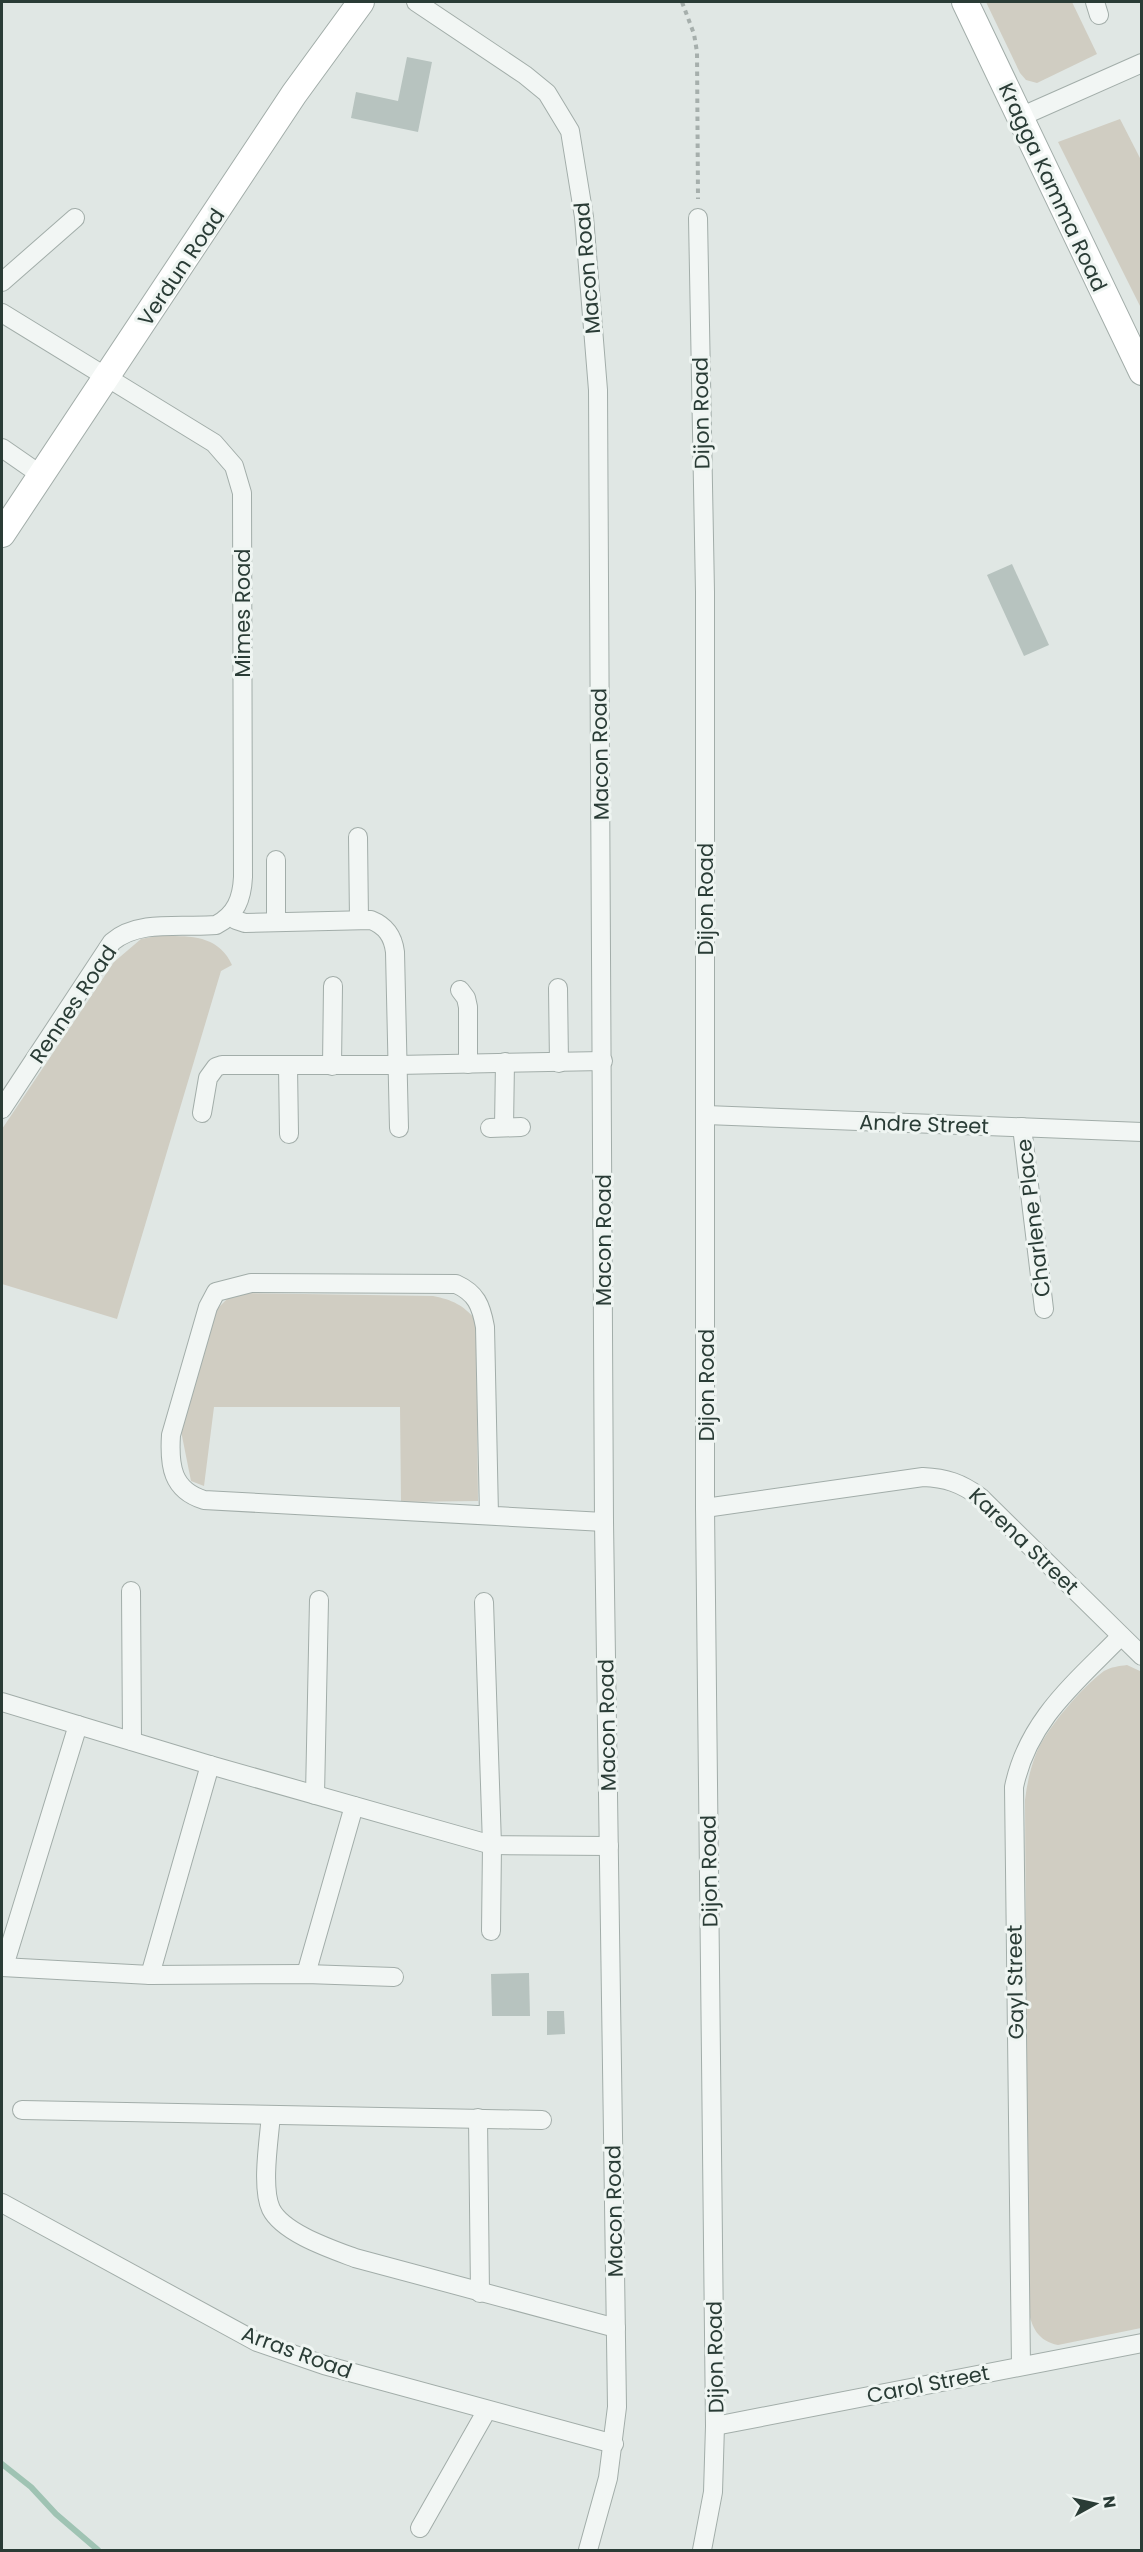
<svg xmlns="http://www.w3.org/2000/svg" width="1143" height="2552" viewBox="0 0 1143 2552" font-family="Poppins,sans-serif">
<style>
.green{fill:#d0cdc2}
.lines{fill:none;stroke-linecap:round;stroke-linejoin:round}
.stream{stroke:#9fc3b3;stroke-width:6}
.building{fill:#b7c3bf}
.street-casing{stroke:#a2ada9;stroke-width:20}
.secondary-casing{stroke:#a2ada9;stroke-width:28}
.path{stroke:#a6afac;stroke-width:4;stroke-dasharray:4.5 4.5;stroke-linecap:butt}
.street{stroke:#f2f6f4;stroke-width:18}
.secondary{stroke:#fff;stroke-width:26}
.labels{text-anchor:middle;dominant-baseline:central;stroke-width:6;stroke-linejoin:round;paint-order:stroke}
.street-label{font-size:21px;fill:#2a3c36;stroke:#eff5f2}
</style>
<rect width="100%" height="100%" fill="#e0e7e4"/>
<g class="green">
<polygon points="986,2 1072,2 1097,54 1037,83 1026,80 1020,73"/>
<polygon points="1120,119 1141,160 1141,308 1058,142"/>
<path d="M156,936C186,936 218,933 232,965L221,971L117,1319L2,1284V1129L114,962L141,939Z"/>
<path d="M243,1293L433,1296C453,1300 463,1305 476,1320L478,1501L401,1502L400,1407H214L204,1486L191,1481L181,1431L212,1314L227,1299Z"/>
<path d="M1127,1665L1142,1672L1141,2328L1058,2345C1038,2341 1032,2328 1028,2309L1025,1800C1027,1784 1030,1769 1036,1754C1045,1730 1083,1686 1104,1671C1111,1667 1119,1666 1127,1665Z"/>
</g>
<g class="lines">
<polyline class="stream" points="2,2464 31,2487 56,2514 98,2550"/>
</g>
<g class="building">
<polygon points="407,57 432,62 418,132 351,118 356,92 398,101"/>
<polygon points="1012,564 1049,645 1024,656 987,575"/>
<polygon points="529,1973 530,2016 492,2016 491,1974"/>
<polygon points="547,2011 564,2011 565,2034 547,2035"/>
</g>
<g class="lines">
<g class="street-casing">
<g id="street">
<polyline points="416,2 525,75 547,93 570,131 584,217 598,390 604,1522 617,2407 608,2478 588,2550"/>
<polyline points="1095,2 1099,15"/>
<polyline points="1020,117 1142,63"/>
<polyline points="698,218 705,592 705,1508 715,2426 713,2492 702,2550"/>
<polyline points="2,282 75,218"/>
<path d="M2,313L214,443L234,466L242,493L243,877C242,898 236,915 216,925C183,928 139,919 112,942L2,1109"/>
<polyline points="2,448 41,475"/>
<polyline points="358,837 359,920"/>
<polyline points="276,860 276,922"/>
<path d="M231,914L236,920L245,923L371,920C386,926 393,936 395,952L399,1128"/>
<polyline points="558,988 559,1063"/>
<polyline points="460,990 466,998 468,1007 468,1064"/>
<polyline points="288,1066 289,1134"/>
<polyline points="332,1066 333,986"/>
<polyline points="202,1113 208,1078 216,1067 222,1065 397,1065 603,1061"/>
<polyline points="706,1115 1142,1132"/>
<polyline points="504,1127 505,1062"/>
<polyline points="1022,1127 1044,1309"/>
<polyline points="490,1128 521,1127"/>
<path d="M705,1508L923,1477C946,1478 961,1483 980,1497L1142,1656"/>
<path d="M489,1515L485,1327C481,1305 476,1293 456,1284L251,1283L216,1292L208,1307L171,1435C169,1466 172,1490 204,1500L604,1522"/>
<polyline points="131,1591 132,1741"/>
<polyline points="484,1602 492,1845 491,1931"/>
<polyline points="2,1702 210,1765 492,1845 609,1846"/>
<polyline points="315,1795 319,1600"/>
<polyline points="4,1966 78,1725"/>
<polyline points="2,1967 150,1975 306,1974 394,1977"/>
<polyline points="306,1974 354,1806"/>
<polyline points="150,1975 210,1765"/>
<polyline points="22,2110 542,2120"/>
<path d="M271,2115C269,2139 261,2188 271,2209C283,2233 331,2249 355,2258L616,2328"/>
<polyline points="478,2118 480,2293"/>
<polyline points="2,2203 257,2342 324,2365 614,2444"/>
<path d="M1021,2366L1014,1787C1028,1720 1075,1683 1121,1636"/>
<polyline points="715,2426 1142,2343"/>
<polyline points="420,2528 487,2410"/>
</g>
</g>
<g class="secondary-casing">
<g id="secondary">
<polyline points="965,2 1142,372"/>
<polyline points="2,534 294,94 361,2"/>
</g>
</g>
<polyline class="path" points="682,2 694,34 697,52 698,199"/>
<use href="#street" class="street"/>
<use href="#secondary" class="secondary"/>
</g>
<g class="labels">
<g class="street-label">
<text transform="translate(1053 187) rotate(65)">Kragga Kamma Road</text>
<text transform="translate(181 267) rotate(-56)">Verdun Road</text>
<text transform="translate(587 268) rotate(-95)">Macon Road</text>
<text transform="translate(701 413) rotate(-91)">Dijon Road</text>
<text transform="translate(242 613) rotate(-90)">Mimes Road</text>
<text transform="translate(600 754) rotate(-91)">Macon Road</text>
<text transform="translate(705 899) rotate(-90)">Dijon Road</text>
<text transform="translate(73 1004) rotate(-56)">Rennes Road</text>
<text transform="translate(924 1124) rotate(2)">Andre Street</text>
<text transform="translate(1033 1218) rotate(-97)">Charlene Place</text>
<text transform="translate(603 1240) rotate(-90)">Macon Road</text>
<text transform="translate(706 1385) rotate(-90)">Dijon Road</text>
<text transform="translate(1024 1541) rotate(44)">Karena Street</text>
<text transform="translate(607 1725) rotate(-91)">Macon Road</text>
<text transform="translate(709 1871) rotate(-91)">Dijon Road</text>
<text transform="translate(1015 1982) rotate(-91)">Gayl Street</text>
<text transform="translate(614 2211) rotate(-91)">Macon Road</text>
<text transform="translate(297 2352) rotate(20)">Arras Road</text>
<text transform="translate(715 2357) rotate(-91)">Dijon Road</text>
<text transform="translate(928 2384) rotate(-11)">Carol Street</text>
</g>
</g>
<rect width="1143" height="2552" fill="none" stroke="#2a3c36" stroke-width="6"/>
<g transform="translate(1095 2504) rotate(82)" stroke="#eff5f2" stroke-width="4.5" paint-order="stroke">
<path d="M0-4.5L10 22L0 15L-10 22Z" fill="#2a3c36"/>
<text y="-9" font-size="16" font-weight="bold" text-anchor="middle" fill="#2a3c36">N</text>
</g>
</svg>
